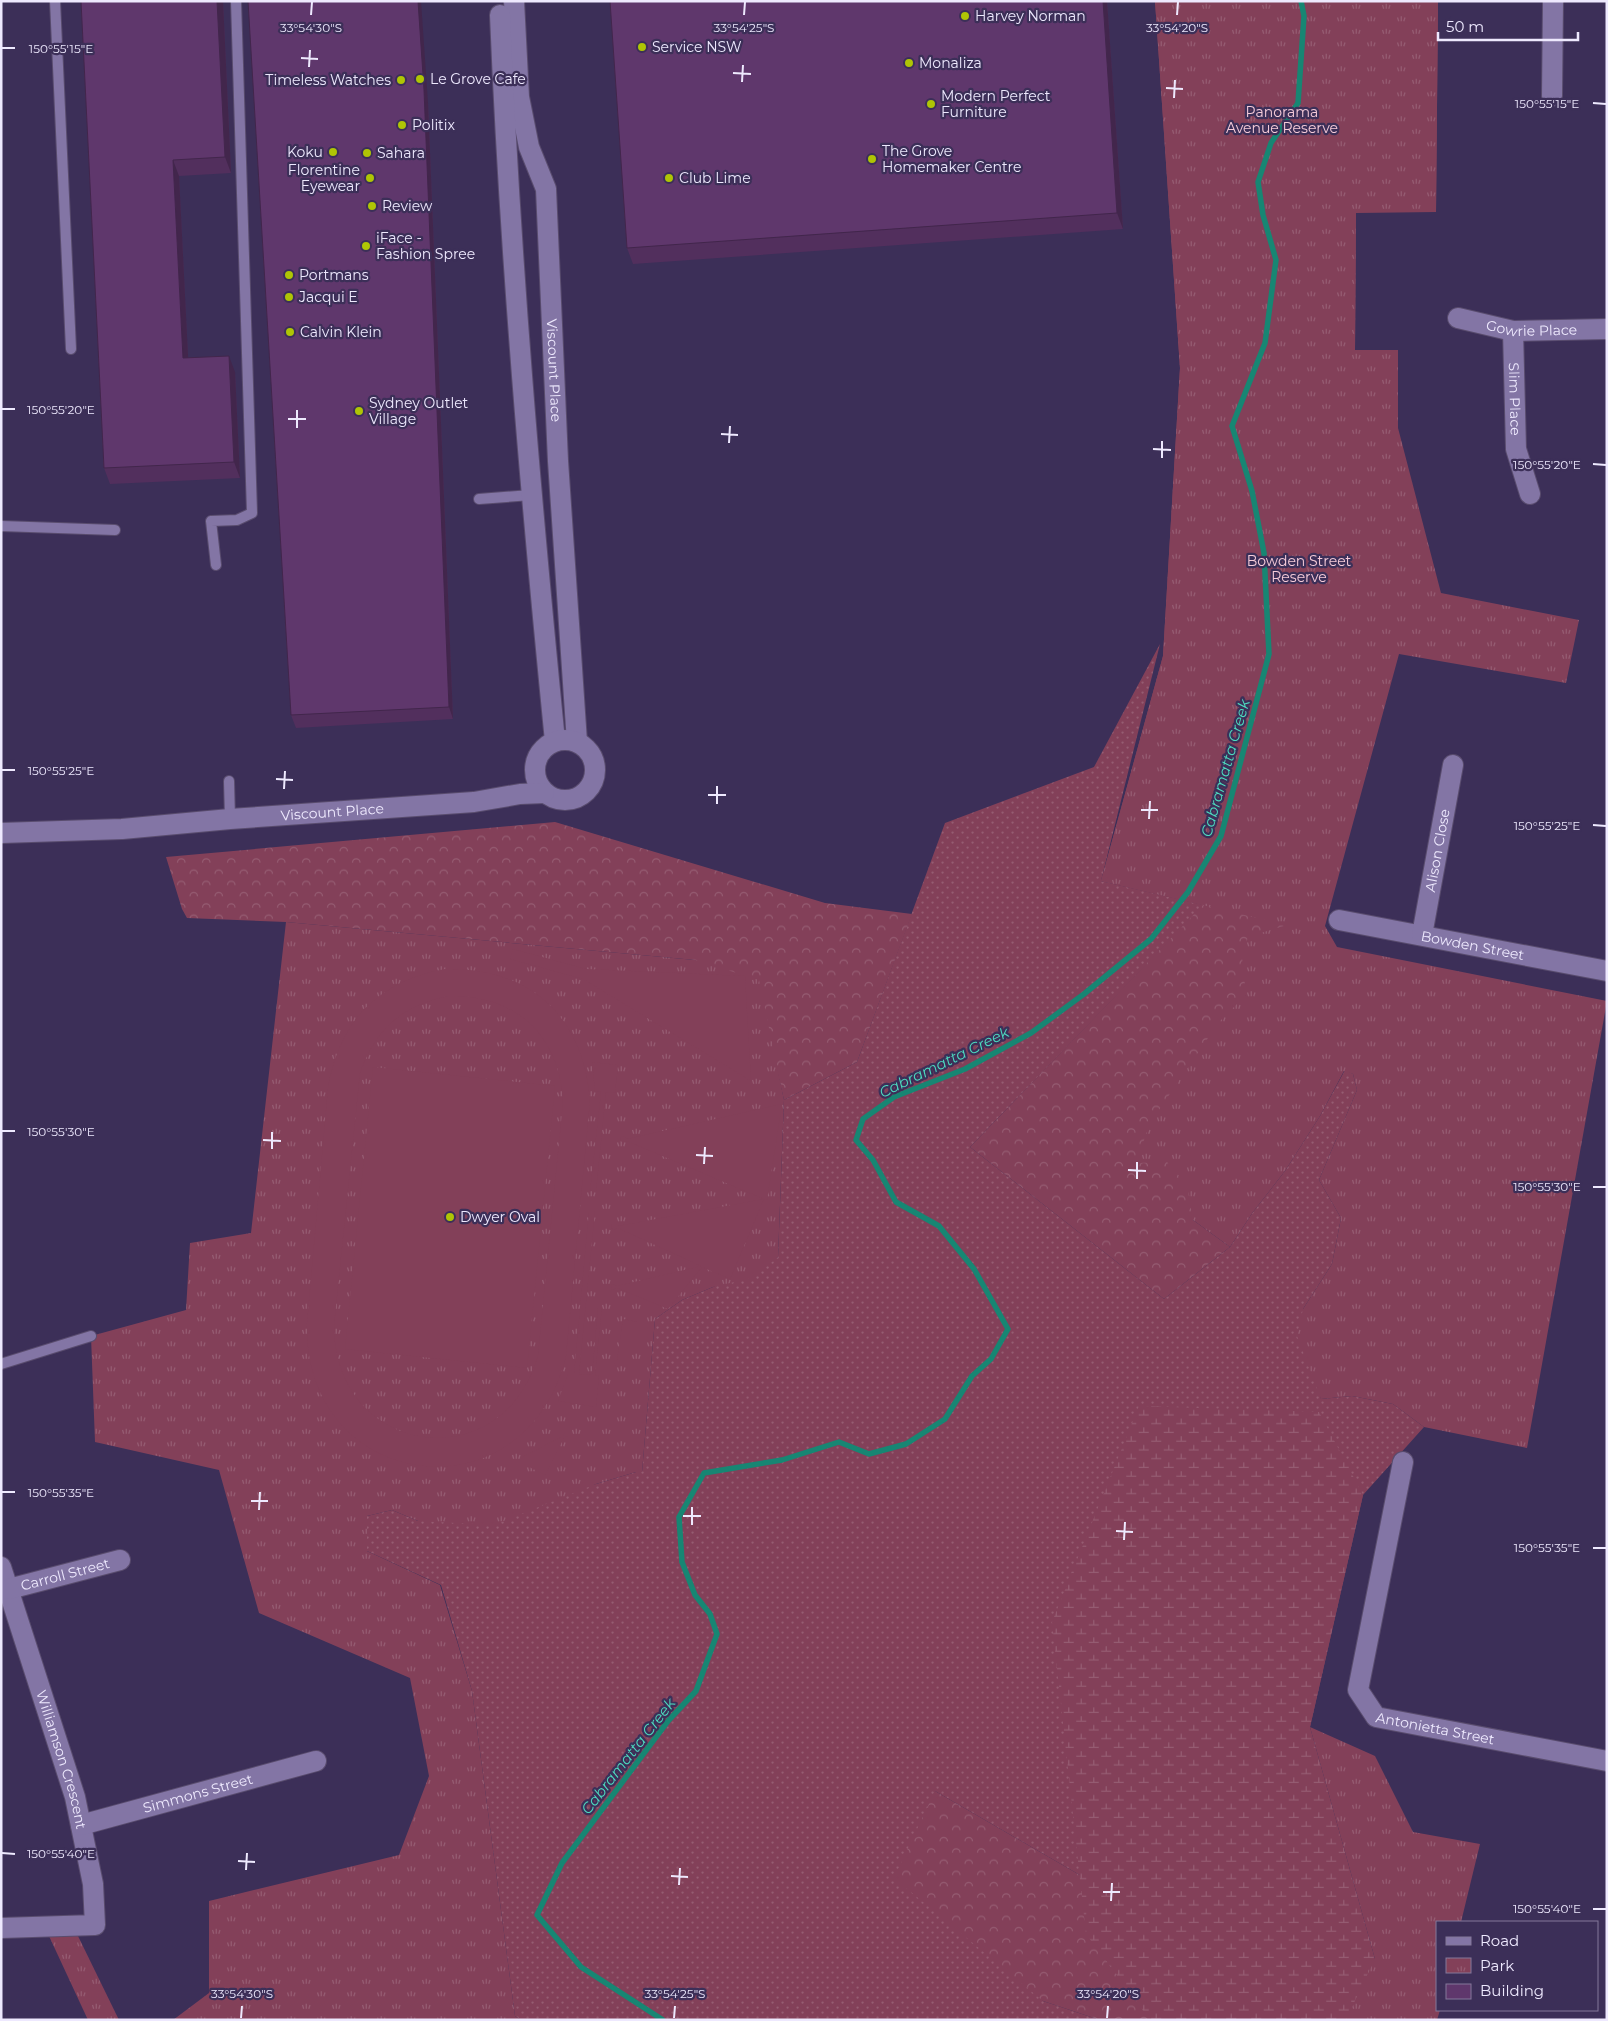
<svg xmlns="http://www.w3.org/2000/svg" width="1608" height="2021" viewBox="0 0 1608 2021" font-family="Montserrat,sans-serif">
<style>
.grass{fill:url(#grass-dots)}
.forest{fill:url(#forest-crowns)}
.wetland{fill:url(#wetland-marsh)}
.park{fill:url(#park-tufts)}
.pitch{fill:#834059;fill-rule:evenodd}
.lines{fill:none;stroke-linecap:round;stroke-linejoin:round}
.stream{stroke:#178673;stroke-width:5.5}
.service-casing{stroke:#594c6e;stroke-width:12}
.minor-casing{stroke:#594c6e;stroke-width:22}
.service{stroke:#8375a5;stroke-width:10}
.minor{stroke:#8375a5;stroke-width:20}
.wall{fill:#522f5d}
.shaded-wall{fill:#42264c}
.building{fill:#5f376c;stroke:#42264c}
.ticks{fill:none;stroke:#eee9fe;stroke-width:2}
.poi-dot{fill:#afc505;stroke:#3c2f58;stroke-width:2}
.labels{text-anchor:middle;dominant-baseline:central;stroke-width:4.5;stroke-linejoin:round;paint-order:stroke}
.poi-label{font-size:14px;fill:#eee9fe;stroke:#3c2f58;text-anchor:start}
.park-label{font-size:14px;fill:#f7ccd9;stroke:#3c2f58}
.street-label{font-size:14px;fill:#eee9fe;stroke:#3c2f58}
.water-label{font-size:15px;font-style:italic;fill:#4ddcc0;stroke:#3c2f58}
.ticks-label{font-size:12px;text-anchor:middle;fill:#eee9fe;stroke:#3c2f58;stroke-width:4.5;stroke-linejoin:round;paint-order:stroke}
</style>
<defs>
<pattern id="grass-dots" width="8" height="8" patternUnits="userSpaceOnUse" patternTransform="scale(1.25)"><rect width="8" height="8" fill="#834059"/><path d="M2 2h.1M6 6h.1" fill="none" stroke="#955c72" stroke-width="1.8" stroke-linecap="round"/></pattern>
<pattern id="forest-crowns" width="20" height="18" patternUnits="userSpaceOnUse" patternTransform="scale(1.25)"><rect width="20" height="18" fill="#834059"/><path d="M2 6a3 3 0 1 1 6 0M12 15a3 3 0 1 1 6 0" fill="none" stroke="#955c72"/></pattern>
<pattern id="wetland-marsh" width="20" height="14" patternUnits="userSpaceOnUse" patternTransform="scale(1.25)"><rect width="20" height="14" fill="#834059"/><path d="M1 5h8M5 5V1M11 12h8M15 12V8" fill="none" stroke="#955c72"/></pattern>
<pattern id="park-tufts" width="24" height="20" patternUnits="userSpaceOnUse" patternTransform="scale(1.25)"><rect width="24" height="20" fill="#834059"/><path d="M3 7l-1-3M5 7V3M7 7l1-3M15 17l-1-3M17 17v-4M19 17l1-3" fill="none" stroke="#955c72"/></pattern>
</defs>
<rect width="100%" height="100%" fill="#3c2f58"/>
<polygon class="grass" points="1160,644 1101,881 1204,905 970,1147 1164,1299 1230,1247 1253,1212 1285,1171 1320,1116 1345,1070 1353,1074 1357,1090 1319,1180 1341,1218 1332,1264 1303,1309 1321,1399 1352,1396 1393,1404 1424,1427 1363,1495 1310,1727 1147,1914 935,1791 1043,2001 1100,2020 521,2020 515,2016 472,1691 441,1585 367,1551 367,1516 392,1510 418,1521 596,1484 636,1472 642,1472 655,1319 682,1300 713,1287 778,1257 784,1100 857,1062 945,823 1094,767"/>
<g class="forest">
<polygon points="1155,1 1438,1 1436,212 1356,213 1355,350 1398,350 1288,925 1246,995 1193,1220 1230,1247 1164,1299 970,1147 1203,905 1101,881 1163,656 1180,368"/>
<polygon points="555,822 825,903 912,914 857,1062 784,1100 775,1061 695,960 286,922 187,918 182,909 166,857"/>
<polygon points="935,1791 1147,1914 1375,1959 1407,2020 1100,2020 1043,2001 894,1878"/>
</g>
<polygon class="wetland" points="1139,1406 1319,1412 1363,1495 1310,1727 1375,1959 1346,2020 1150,2020 1086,1934 1052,1622"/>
<g class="park">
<polygon points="1155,1 1438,1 1436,212 1356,212 1355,350 1398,350 1398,428 1441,593 1579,620 1566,683 1399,654 1325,926 1337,947 1607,1001 1527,1448 1424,1427 1393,1404 1352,1396 1321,1399 1297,1336 1303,1309 1332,1264 1341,1218 1319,1180 1357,1090 1353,1074 1344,1071 1320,1116 1285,1171 1253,1212 1230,1247 1193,1220 1187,1185 1167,1162 1136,1163 1150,1123 1219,1022 1246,995 1242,957 1248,937 1287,925 1101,881 1163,656 1180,368"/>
<polygon points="286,922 695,960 759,980 784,1100 778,1257 752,1278 713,1287 682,1300 655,1319 642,1472 636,1472 596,1484 494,1525 418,1521 392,1510 367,1516 367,1551 440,1585 472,1691 515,2016 521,2020 173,2020 209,1993 209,1901 399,1855 429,1776 410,1678 259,1613 219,1470 95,1442 91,1336 186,1310 190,1243 251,1233"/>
<polygon points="1310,1727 1375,1756 1413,1832 1480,1844 1461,1922 1437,1922 1437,2010 1440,2010 1437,2020 1346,2020 1375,1959"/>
<polygon points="77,1934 119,2020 88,2020 49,1936"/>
</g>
<g class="pitch">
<polygon points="513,949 586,969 745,976 751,1081 583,979 510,959"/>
<path d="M445,969C530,967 584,1017 590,1101L566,1356C526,1522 303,1493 307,1323L328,1088C339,1021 379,981 445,969ZM448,996C516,994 560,1036 563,1102L538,1355C503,1481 334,1457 334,1325L360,1073C376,1028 402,1006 448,996Z"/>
<polygon points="592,1062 618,1065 615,1093 606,1092 596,1191 590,1191 601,1092 595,1091"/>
<polygon points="373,1067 555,1086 527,1368 345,1349"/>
<polygon points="782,1104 767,1200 764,1199 730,1279 702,1267 668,1309 617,1288 612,1290 611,1287 612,1284 617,1286 701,1266 618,1228 613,1230 611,1227 612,1224 616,1224 618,1226 764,1199 627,1141 622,1142 620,1140 621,1137 624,1136 627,1139"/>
<polygon points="589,1211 595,1211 579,1374 592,1375 598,1307 602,1307 595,1375 599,1376 596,1407 558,1401 568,1374 574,1374"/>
<polygon points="623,1319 637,1322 647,1330 619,1361 619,1364 616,1366 614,1363 617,1360"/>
<polygon points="565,1432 569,1435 564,1438 545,1475 531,1468 521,1458 563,1436"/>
</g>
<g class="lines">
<polyline class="stream" points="663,2020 581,1967 537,1915 562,1863 668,1721 696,1691 717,1634 710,1614 695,1595 682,1562 679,1517 704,1473 782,1460 839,1442 869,1454 906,1444 945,1419 972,1376 991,1359 1008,1329 974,1269 939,1226 896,1202 873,1160 856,1140 863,1119 894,1097 965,1069 1031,1033 1084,994 1151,939 1188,892 1221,836 1269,654 1264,553 1252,491 1232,426 1265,343 1276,260 1263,215 1258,182 1271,143 1298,103 1304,16 1301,1"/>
<g class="service-casing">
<g id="service">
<polyline points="55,1 71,349"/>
<polyline points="479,499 531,495"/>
<polyline points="1,526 115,530"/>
<polyline points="216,565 211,521 237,520 252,513 236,1"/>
<polyline points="229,781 230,819"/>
<polyline points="1,1364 91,1336"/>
</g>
</g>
<g class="minor-casing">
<g id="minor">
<path id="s1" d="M514,1L519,97L529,147L546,189L558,461L577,742"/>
<path d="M500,15C510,258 531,500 555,741"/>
<polyline points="1552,96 1553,1"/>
<path id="s2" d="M1458,318L1513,331L1607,329"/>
<path id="s3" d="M1513,331L1516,449L1530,494"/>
<circle cx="565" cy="770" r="30"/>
<path id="s4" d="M1,833L122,829L230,819L474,802L520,794L544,793"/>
<path id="s5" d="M1339,920L1607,971"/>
<path id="s6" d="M1422,935L1453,765"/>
<path id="s7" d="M1403,1462L1358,1690L1376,1717L1607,1761"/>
<path id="s8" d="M1,1567L75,1797L93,1884L95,1925L1,1928"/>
<path id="s9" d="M9,1589L120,1560"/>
<path id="s10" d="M81,1825L316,1761"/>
</g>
</g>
<use href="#service" class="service"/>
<use href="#minor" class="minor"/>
</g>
<g class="wall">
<polygon points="81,1 223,1 231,173 179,176 188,358 235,372 240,478 110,484 104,468"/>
<polygon points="610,1 1107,1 1123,229 633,264 627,248"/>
<polygon points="428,103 453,719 296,728 291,715"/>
</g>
<g class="shaded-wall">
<polygon points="217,1 223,1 231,173 225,157"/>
<polygon points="418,1 421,1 428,103 453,719 449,707"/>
<polygon points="1103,1 1107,1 1123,229 1117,213"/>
<polygon points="173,160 179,176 189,375 183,358"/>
<polygon points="229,356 235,372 240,478 234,462"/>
</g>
<g class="building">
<polygon points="81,1 217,1 225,157 173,160 183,358 229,356 234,462 104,468"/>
<polygon points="248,1 418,1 424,90 449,707 291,715"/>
<polygon points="610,1 1103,1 1117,213 627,248"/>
</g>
<path class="ticks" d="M311,15L312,2M744,15L745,2M1177,15L1178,2M2,48H15M301,58L318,59M309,67L310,50M733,73L751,74M742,82L743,65M1166,88L1183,89M1174,98L1175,80M1593,103L1606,104M2,409H15M288,419H306M297,428V410M721,434L738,435M729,443L730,426M1153,449L1171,450M1162,458V441M1593,464L1606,465M2,770H15M276,779L293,780M284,789L285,771M708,795H726M717,804V786M1141,810H1158M1149,819L1150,801M1593,825L1606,826M2,1131H15M263,1140L281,1141M272,1149V1132M696,1155L713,1156M704,1164L705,1147M1128,1170L1146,1171M1137,1179V1162M1593,1187H1606M2,1492H15M251,1501H268M259,1510L260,1492M683,1516H701M692,1525V1507M1116,1531L1133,1532M1124,1540L1125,1522M1593,1548H1606M2,1853L15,1854M238,1861L255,1862M246,1870L247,1853M671,1876L688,1877M679,1885L680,1868M1103,1892H1120M1111,1901L1112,1883M1593,1909H1606M241,2018L242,2006M674,2018L675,2006M1107,2018L1108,2006"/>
<g class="poi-dot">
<circle cx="965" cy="16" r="5"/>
<circle cx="642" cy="47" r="5"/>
<circle cx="909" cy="63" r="5"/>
<circle cx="420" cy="79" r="5"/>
<circle cx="401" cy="80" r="5"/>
<circle cx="931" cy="104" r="5"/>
<circle cx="402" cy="125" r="5"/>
<circle cx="333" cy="152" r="5"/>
<circle cx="367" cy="153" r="5"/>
<circle cx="872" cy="159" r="5"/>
<circle cx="370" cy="178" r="5"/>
<circle cx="669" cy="178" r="5"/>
<circle cx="372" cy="206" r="5"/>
<circle cx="366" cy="246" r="5"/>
<circle cx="289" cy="275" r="5"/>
<circle cx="289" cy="297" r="5"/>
<circle cx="290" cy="332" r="5"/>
<circle cx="359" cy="411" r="5"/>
<circle cx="450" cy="1217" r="5"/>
</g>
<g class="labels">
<g class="poi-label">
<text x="975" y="16">Harvey Norman</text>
<text x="652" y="47">Service NSW</text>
<text x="919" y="63">Monaliza</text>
<text x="430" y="79">Le Grove Cafe</text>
<text x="391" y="80" text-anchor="end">Timeless Watches</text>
<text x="941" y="96">Modern Perfect<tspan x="941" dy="16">Furniture</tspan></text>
<text x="412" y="125">Politix</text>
<text x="882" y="151">The Grove<tspan x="882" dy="16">Homemaker Centre</tspan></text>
<text x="323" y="152" text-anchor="end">Koku</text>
<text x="377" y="153">Sahara</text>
<text x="360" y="170" text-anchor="end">Florentine<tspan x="360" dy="16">Eyewear</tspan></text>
<text x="679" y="178">Club Lime</text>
<text x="382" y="206">Review</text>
<text x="376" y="238">iFace -<tspan x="376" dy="16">Fashion Spree</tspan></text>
<text x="299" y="275">Portmans</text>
<text x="299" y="297">Jacqui E</text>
<text x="300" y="332">Calvin Klein</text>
<text x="369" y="403">Sydney Outlet<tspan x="369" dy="16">Village</tspan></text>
<text x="460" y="1217">Dwyer Oval</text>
</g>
<g class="park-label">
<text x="1282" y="112">Panorama<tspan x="1282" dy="16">Avenue Reserve</tspan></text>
<text x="1299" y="561">Bowden Street<tspan x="1299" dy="16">Reserve</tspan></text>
</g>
<g class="street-label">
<text stroke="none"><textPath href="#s2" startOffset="75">Gowrie Place</textPath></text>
<text stroke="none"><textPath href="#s1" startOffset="374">Viscount Place</textPath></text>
<text stroke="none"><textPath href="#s3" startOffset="68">Slim Place</textPath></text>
<text stroke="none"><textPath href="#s4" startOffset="332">Viscount Place</textPath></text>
<text stroke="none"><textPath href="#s6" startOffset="86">Alison Close</textPath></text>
<text stroke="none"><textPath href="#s5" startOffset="136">Bowden Street</textPath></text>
<text stroke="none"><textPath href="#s9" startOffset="58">Carroll Street</textPath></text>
<text stroke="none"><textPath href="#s7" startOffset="325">Antonietta Street</textPath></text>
<text stroke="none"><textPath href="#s8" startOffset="202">Williamson Crescent</textPath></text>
<text stroke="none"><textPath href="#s10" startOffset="121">Simmons Street</textPath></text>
</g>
<g class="water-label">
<text transform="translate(1225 768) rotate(-74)">Cabramatta Creek</text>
<text transform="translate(944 1062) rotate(-26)">Cabramatta Creek</text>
<text transform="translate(628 1756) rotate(-52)">Cabramatta Creek</text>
</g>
</g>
<g class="ticks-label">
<text x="311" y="32">33°54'30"S</text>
<text x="744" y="32">33°54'25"S</text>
<text x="1177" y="32">33°54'20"S</text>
<text x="61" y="53">150°55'15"E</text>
<text x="1547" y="108">150°55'15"E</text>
<text x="61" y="414">150°55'20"E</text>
<text x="1547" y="469">150°55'20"E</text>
<text x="61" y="775">150°55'25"E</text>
<text x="1547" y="830">150°55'25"E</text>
<text x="61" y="1136">150°55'30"E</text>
<text x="1547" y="1191">150°55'30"E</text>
<text x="61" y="1497">150°55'35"E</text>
<text x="1547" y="1552">150°55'35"E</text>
<text x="61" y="1858">150°55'40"E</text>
<text x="1547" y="1913">150°55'40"E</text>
<text x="242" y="1998">33°54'30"S</text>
<text x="675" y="1998">33°54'25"S</text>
<text x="1108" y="1998">33°54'20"S</text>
</g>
<rect width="1608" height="2021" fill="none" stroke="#eee9fe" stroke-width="5"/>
<rect x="1436" y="1921" width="162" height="90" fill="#3c2f58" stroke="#83799a"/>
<rect x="1446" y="1937" width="25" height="8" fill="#8375a5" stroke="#83799a"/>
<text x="1480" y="1946" font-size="15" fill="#eee9fe">Road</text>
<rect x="1446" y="1958" width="25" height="15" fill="url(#park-tufts)" stroke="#83799a"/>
<text x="1480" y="1971" font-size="15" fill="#eee9fe">Park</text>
<rect x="1446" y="1984" width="25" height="15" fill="#5f376c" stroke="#83799a"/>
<text x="1480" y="1996" font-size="15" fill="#eee9fe">Building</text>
<path d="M1438 32v8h140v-8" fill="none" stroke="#eee9fe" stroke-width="2.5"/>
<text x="1446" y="32" font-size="15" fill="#eee9fe" stroke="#3c2f58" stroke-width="4" paint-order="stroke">50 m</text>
</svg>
